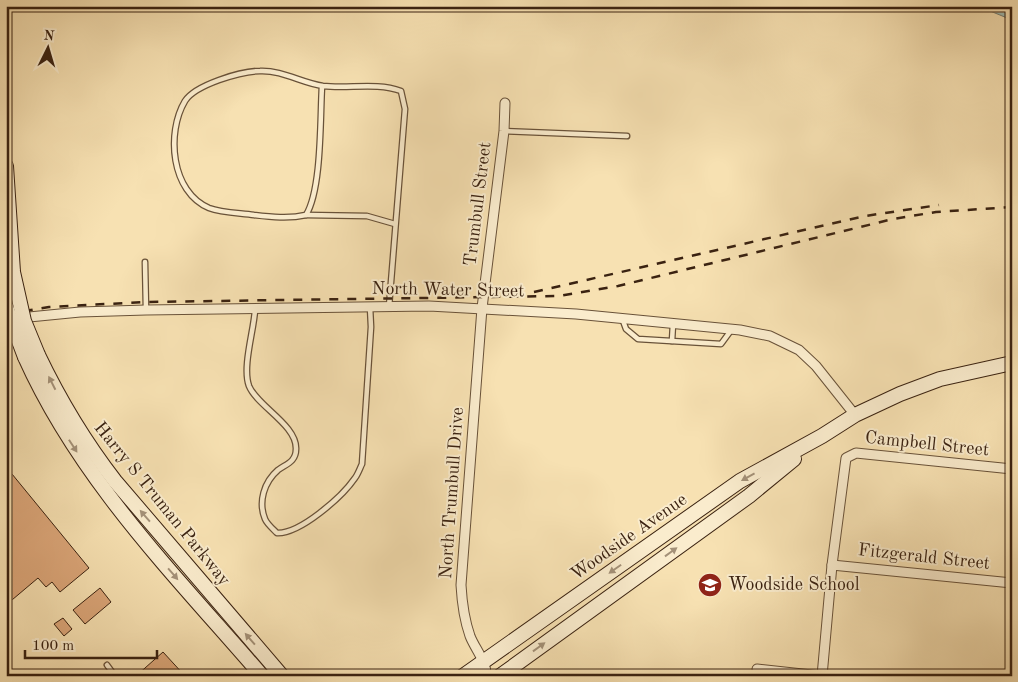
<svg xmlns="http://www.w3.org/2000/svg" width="1018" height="682" viewBox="0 0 1018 682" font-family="'Old Standard TT',serif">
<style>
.water{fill:#9ebcb3;stroke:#767e72}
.building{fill:#dba679;stroke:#3a2211}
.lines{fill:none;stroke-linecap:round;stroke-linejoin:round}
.lane-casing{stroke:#695239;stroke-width:7}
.street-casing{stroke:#695239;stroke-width:11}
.secondary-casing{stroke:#3a2211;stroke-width:16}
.lane{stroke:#faeccd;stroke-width:4.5}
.street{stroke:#faeccd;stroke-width:9}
.secondary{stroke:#faeccd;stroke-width:14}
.rail{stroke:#3a2211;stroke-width:2.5;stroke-dasharray:9 9;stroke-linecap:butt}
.secondary-bridge-casing{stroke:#3a2211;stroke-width:16;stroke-linecap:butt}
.secondary-bridge{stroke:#faeccd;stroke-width:14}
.oneway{fill:#a49178}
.labels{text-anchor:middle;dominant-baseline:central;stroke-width:4;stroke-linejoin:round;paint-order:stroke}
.street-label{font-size:18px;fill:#3a2211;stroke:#faeccd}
.poi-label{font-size:18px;fill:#3a2211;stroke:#faeccd;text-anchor:start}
</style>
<rect width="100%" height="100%" fill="#f7e1b2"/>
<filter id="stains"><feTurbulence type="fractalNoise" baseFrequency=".004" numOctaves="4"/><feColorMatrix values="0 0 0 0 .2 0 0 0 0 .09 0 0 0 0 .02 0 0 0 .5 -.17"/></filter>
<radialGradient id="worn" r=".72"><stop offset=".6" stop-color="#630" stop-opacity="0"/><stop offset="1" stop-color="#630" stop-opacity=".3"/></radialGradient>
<polygon class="water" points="978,6 1012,6 1012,20"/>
<g class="building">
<polygon points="12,474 89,568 60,592 52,582 46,587 38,578 6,605 6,479"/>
<polygon points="100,588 111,602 85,624 73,610"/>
<polygon points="63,618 72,629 64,636 54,624"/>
<polygon points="163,652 185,676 136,676"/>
</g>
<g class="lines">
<g class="lane-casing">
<g id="lane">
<path d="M322,86C320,118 322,189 306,215C289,219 271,217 254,215C240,213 222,213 209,208C171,192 166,133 185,101C195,85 241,71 260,71C282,70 302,83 323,86C349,89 376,82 401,91L405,109L389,307"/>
<polyline points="504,131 627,136"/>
<polyline points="306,215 367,216 395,224"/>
<polyline points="145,262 146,310"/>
<path d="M255,310C254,330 242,367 249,386C257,406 297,425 296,449C296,462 286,464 278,470C264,482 258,502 265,519C267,524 273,529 277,533C300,534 342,497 355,478C358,474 360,468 362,464L371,327L370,307"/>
<polyline points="622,318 626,329 638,339 721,344 732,329"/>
<polyline points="672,341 673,324"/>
<polyline points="107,665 115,676"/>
</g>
</g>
<g class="street-casing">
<g id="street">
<polyline points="19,318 80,312 146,310 429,306 576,314 740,330 770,336 799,350 816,366 855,415"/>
<polyline points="832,565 1012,583"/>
<polyline points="757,669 821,676"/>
<path d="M486,676C487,662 475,649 470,636C464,619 462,603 461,585L482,308L504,131L505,103"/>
<polyline points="822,676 832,565 846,458 856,453 1012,469"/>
</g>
</g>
<g class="secondary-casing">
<g id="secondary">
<polyline points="6,166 13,272"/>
<path d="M38,355C60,401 84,441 115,481L282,676"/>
<path d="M25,357C80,480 175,575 262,676"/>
<polyline points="463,676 740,481 822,436 855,415 900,394 940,379 1012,363"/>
<polyline points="500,676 749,496 794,459"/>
</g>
</g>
<use href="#lane" class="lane"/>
<use href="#street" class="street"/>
<use href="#secondary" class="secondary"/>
<g class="rail">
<polyline points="534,292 865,216 939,205"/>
<polyline points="6,314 49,307 145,302 559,296 618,286 893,219 936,212 1012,207"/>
</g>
<g class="secondary-bridge-casing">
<g id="secondary-bridge">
<polyline points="13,272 24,321 38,355"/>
<polyline points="6,307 25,357"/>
</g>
</g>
<use href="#secondary-bridge" class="secondary-bridge"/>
</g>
<defs><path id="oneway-solid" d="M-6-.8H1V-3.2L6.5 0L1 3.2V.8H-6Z" transform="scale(1.25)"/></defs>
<g class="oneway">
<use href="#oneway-solid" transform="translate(52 383) rotate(-117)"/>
<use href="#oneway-solid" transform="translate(73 446) rotate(57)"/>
<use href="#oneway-solid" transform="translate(748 477) rotate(151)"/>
<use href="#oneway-solid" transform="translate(145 516) rotate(-131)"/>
<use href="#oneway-solid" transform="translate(671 552) rotate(-36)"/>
<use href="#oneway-solid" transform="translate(615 569) rotate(145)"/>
<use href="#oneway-solid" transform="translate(173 574) rotate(49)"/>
<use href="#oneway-solid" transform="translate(250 639) rotate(-131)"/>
<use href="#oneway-solid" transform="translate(539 647) rotate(-36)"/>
</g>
<defs>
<g id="school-disc" transform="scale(1.25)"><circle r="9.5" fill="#8f2418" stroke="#faeccd"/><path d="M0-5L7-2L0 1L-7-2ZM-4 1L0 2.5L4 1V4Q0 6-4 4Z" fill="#fff"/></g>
</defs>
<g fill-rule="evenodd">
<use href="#school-disc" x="710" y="585"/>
</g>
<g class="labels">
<g class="street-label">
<text transform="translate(478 204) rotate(-83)">Trumbull Street</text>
<text transform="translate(448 290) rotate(1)">North Water Street</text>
<text transform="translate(927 444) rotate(6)">Campbell Street</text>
<text transform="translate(452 493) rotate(-86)">North Trumbull Drive</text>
<text transform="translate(162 504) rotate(51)">Harry S Truman Parkway</text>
<text transform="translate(629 537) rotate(-35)">Woodside Avenue</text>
<text transform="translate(924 557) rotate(6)">Fitzgerald Street</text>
</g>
<g class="poi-label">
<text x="728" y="585">Woodside School</text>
</g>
</g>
<rect width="1018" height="682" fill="none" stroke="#f7e1b2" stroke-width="25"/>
<rect x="8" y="8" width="1003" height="667" fill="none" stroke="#3a2211" stroke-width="2.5"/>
<rect x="12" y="12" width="993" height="657" fill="none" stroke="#3a2211"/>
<g transform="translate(48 48) rotate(5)" stroke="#faeccd" stroke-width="4" paint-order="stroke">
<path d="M0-4L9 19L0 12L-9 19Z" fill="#3a2211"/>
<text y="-8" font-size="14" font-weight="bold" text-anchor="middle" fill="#3a2211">N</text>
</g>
<path d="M25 650v8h132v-8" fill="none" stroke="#3a2211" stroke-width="2.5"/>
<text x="32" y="650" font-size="15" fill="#3a2211" stroke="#faeccd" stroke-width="4" paint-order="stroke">100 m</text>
<rect width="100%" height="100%" filter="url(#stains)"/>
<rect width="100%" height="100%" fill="url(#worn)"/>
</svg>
